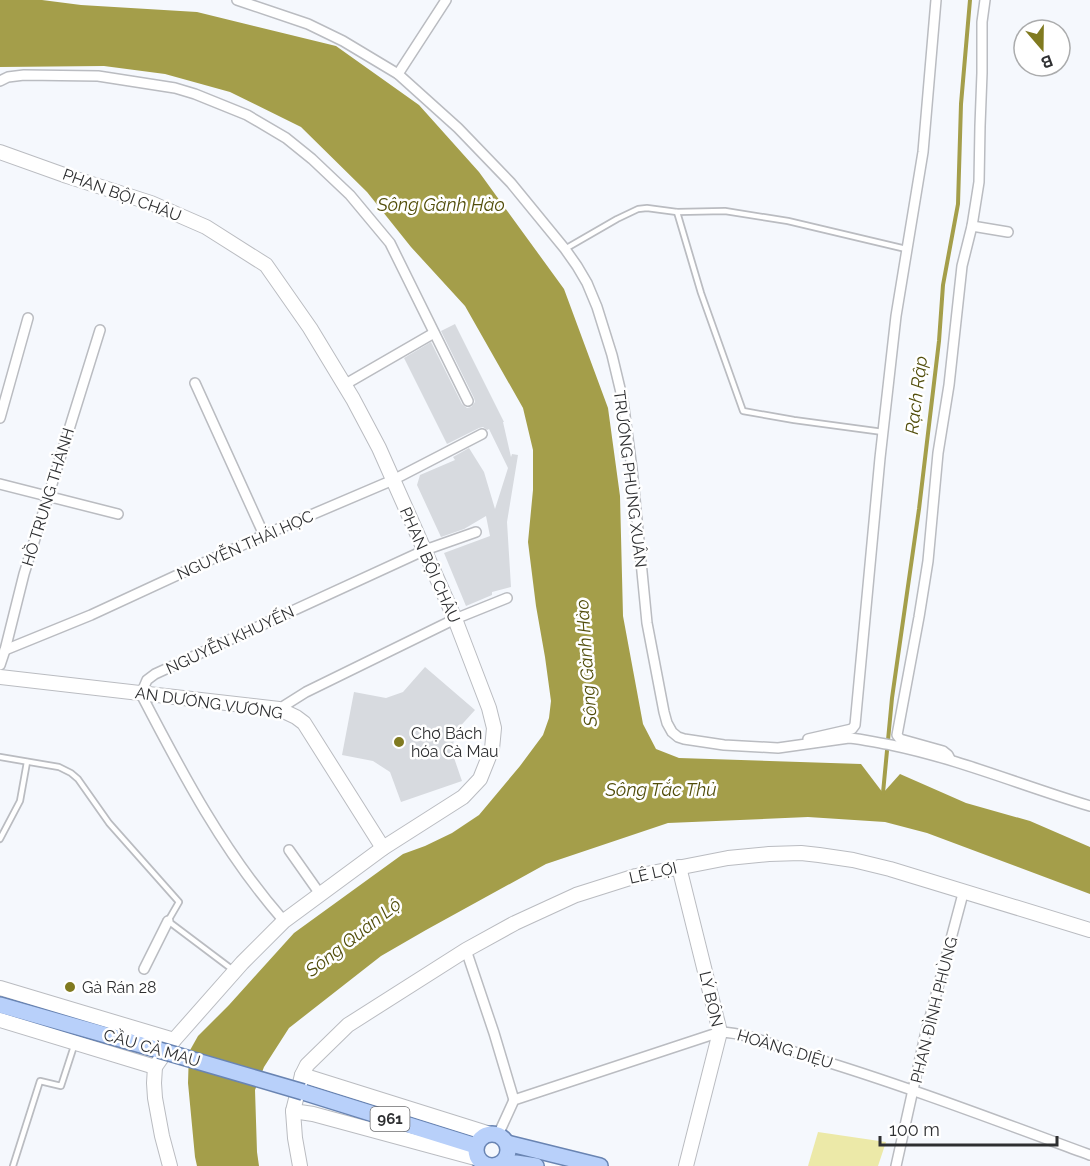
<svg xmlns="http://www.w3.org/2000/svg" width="1090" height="1166" viewBox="0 0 1090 1166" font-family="Raleway,sans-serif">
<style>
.green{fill:#ece9a8}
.water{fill:#a49e4a}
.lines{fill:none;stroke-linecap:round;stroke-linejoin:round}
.stream{stroke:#a49e4a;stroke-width:4}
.building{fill:#d7dadf}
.lane-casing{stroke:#babcc1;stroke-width:8}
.street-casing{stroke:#babcc1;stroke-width:12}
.secondary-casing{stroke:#babcc1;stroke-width:16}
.primary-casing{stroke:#6984b2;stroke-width:18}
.lane{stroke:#fff;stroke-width:4.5}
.street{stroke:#fff;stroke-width:9}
.secondary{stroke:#fff;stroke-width:14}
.primary{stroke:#b8d0fa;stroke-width:15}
.primary-bridge-casing{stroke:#6984b2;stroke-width:18;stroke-linecap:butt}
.primary-bridge{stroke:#b8d0fa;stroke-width:15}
.poi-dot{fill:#807a20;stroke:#fff;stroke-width:2}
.labels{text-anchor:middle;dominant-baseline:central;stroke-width:5;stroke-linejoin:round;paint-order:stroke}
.shield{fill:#fff;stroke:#6d6d6f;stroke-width:1.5}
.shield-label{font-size:15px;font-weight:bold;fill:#2e2f31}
.street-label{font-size:16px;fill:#2e2f31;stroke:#fff}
.poi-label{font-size:16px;fill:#2e2f31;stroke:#fff;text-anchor:start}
.water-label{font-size:18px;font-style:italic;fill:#514d0a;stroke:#fff}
</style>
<rect width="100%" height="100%" fill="#f5f8fd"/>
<polygon class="green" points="818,1132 886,1142 878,1166 808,1166"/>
<polygon class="water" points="0,0 42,0 81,5 197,12 336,46 419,105 479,172 564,289 608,408 620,496 623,616 643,724 656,749 679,758 861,764 883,793 900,774 966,803 1030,821 1090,847 1090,894 927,833 885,822 808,817 668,823 546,864 426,930 381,956 289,1028 264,1067 255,1090 257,1152 259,1166 197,1166 195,1157 188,1083 189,1052 198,1036 229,1005 294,933 403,854 425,846 452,833 479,815 520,766 543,735 549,718 551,701 545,657 536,606 528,542 533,490 533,450 523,408 465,306 411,247 367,192 301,127 230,92 165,74 104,66 0,67"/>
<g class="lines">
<polyline class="stream" points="883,793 892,698 919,509 939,341 943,285 958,204 961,104 970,0"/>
</g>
<g class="building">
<polygon points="455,324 504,422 503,422 511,457 512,454 518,455 507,522 511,587 492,592 492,595 466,606 444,553 490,536 486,516 464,529 441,537 417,485 420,475 455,460 453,457 469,448 484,472 495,509 508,468 489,429 487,430 483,427 479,428 447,444 404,358 431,342 462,404 467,408 471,407 475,402 474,398 441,331"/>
<polygon points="425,667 475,710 455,732 452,752 462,781 401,802 390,772 373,761 342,755 354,692 386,698 403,692"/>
</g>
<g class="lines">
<g class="lane-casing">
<g id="lane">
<polyline points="677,212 701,293 743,411 794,420 883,432"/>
<polyline points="565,249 617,219 638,209 647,208 677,212 725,211 788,221 906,249"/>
<polyline points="0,757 59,767 71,773 78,779 109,823 179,902 168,921 233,970"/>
<polyline points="0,839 20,801 27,762"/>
<polyline points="13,1166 40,1081 61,1086 74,1046"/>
</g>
</g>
<g class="street-casing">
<g id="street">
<path d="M237,0L308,24L343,41L398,74L458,128L511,183L565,249L577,266L587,283L597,307L612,355L623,401L632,469L647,623L664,712L667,723L672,732L678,737L684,739L724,745L778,748L849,738C863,739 877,743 891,745C959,759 1023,786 1090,806"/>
<polyline points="398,74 446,0"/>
<polyline points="0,81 8,77 24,75 98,76 175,88 195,94 247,115 286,138 312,159 350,195 390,243 468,401"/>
<polyline points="972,226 1008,232"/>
<polyline points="195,383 264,535"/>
<polyline points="344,385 434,333"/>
<polyline points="0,418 28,318"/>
<polyline points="0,484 118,514"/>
<polyline points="5,650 91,615 264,535 393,480 482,434"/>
<polyline points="0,665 5,650 24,574 100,330"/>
<polyline points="279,709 306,692 455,619 507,598"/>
<polyline points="808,739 852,729 855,725 880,458 896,316 923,152 936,0"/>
<polyline points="950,759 948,755 943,751 900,739 897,735 919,617 928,561 938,453 949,385 962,266 972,226 979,182 980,126 982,73 982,22 985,0"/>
<polyline points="289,850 320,894"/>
<path d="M284,921C224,853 182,773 141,694L147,680L155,674L425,550L476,532"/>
<polyline points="466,950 494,1033 514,1100"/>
<polyline points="144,969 168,921"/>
<path d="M498,1135L514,1100L720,1032C750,1033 776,1047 804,1055C901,1084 995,1120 1090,1155"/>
<polyline points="485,1166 486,1165"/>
<polyline points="896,1166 925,1036 964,890"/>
</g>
</g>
<g class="secondary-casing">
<g id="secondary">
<polyline points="0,152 67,176 151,203 206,227 266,265 310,328 353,399 379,448 455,619 489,708 494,728 492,749 480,779 463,797 383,848 284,921 242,963 174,1040 155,1067 154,1083 155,1098 162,1136 170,1166"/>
<polyline points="0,677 279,709 296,717 304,723 383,848"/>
<polyline points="679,867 720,1032 686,1166"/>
<polyline points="0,988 174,1040"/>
<polyline points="0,1020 155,1067"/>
<polyline points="302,1075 490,1134"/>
<polyline points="293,1111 313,1114 479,1159"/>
<polyline points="300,1166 295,1138 293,1111 302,1075 307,1065 348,1025 466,950 515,923 576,895 636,876 728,858 769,854 801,853 819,855 853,860 890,869 1090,930"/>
</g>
</g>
<g class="primary-casing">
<g id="primary">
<polyline points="0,1005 159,1050"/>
<polyline points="303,1092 476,1146"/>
<circle cx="492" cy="1150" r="16"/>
<polyline points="507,1143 600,1166"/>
<polyline points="498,1165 516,1163 536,1166"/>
</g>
</g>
<use href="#lane" class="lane"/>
<use href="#street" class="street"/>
<use href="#secondary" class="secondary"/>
<use href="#primary" class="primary"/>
<g class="primary-bridge-casing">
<polyline id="primary-bridge" points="159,1050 303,1092"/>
</g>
<use href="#primary-bridge" class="primary-bridge"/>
</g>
<g class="poi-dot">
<circle cx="399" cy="742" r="6"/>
<circle cx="70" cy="987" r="6"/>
</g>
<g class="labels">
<rect class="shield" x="370.5" y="1107" width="39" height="24" rx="4.5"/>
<g class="shield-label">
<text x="390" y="1119">961</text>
</g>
<g class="street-label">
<text transform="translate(122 195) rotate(20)">PHAN BỘI CHÂU</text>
<text transform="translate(630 479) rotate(83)">TRƯƠNG PHÙNG XUÂN</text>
<text transform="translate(48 497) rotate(-73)">HỒ TRUNG THÀNH</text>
<text transform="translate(245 545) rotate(-24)">NGUYỄN THÁI HỌC</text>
<text transform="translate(430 565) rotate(66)">PHAN BỘI CHÂU</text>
<text transform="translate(230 640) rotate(-25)">NGUYỄN KHUYẾN</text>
<text transform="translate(209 703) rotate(8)">AN DƯƠNG VƯƠNG</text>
<text transform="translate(653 873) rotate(-13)">LÊ LỢI</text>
<text transform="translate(711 999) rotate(77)">LÝ BÔN</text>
<text transform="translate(934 1010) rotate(-76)">PHAN ĐÌNH PHÙNG</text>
<text transform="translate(152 1048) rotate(16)">CẦU CÀ MAU</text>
<text transform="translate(785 1049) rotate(17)">HOÀNG DIỆU</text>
</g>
<g class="poi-label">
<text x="411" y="733">Chợ Bách<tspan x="411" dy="18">hóa Cà Mau</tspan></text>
<text x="82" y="987">Gà Rán 28</text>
</g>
<g class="water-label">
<text x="441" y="204">Sông Gành Hào</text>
<text transform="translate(916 395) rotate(-83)">Rạch Rập</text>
<text transform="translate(586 663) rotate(-94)">Sông Gành Hào</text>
<text x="661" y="789">Sông Tắc Thủ</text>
<text transform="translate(353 937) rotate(-38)">Sông Quản Lộ</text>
</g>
</g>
<g transform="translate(1042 48) rotate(160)"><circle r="28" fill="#ffffff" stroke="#abacad" stroke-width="1.5"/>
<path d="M0-4.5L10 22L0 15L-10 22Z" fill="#807a20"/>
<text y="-9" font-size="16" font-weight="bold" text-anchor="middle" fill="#2e2f31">B</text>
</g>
<path d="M880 1136v9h177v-9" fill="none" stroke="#2e2f31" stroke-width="3"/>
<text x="889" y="1136" font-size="18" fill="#2e2f31" stroke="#ffffff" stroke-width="4.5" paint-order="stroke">100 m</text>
</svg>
